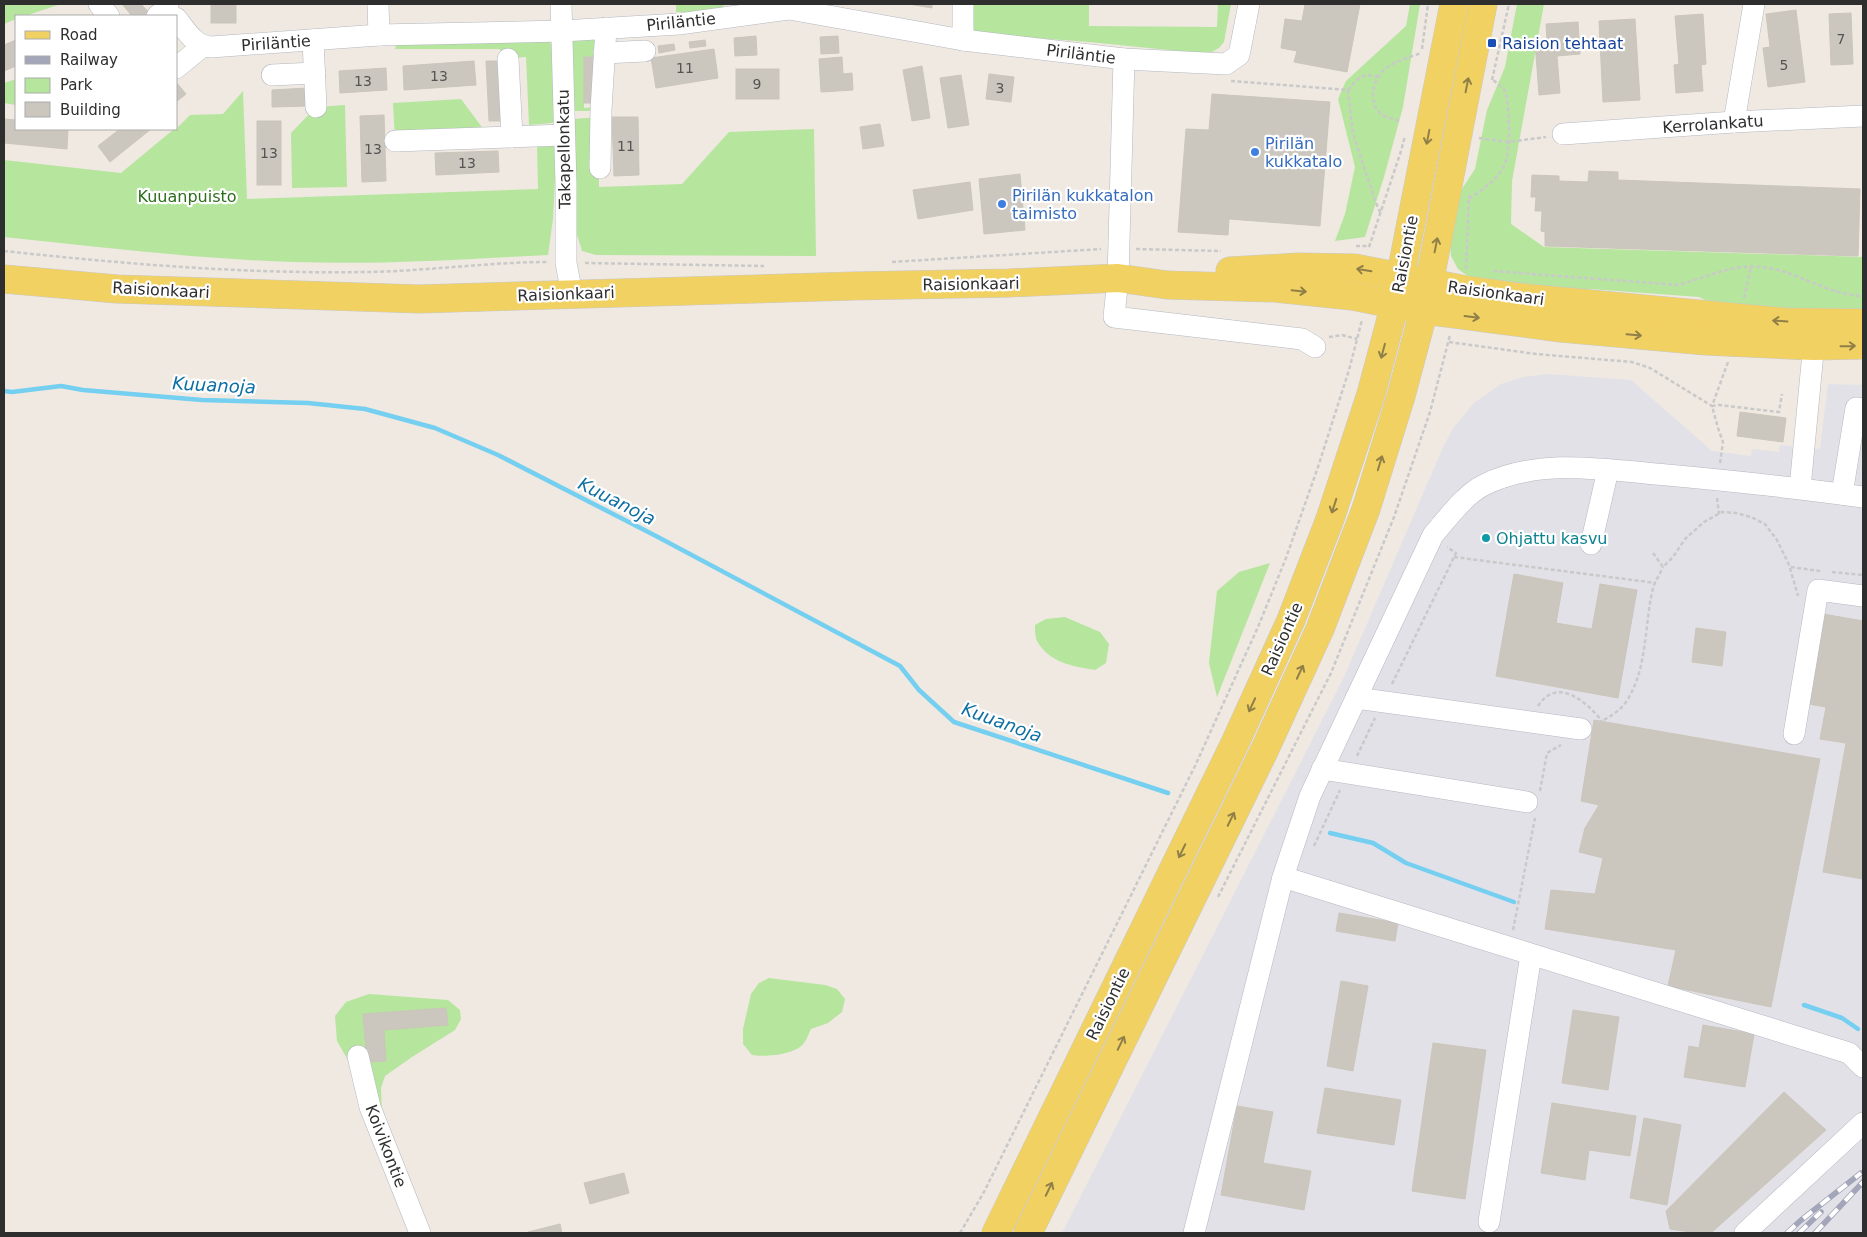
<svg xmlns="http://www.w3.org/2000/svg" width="1867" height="1237" viewBox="0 0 1867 1237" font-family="'DejaVu Sans',sans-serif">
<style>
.industrial{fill:#e3e1e8}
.green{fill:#b6e59e}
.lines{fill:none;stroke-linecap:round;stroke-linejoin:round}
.stream{stroke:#75cff0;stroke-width:4.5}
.building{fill:#cbc7bf;stroke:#cbc5ba}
.minor-casing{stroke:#b4b7c1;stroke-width:22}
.major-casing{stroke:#c9c9c9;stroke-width:29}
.path{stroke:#c9c9c9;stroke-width:2.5;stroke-dasharray:4 2.5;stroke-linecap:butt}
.minor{stroke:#fff;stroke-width:21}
.major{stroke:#f2d163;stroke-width:28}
.rail-casing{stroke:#a3a6b8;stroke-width:5.5}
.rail{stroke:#fff;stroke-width:4;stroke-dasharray:11;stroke-linecap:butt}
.oneway{stroke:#908048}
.transit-dot{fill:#1a4fb4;stroke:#fff;stroke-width:2}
.shop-dot{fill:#3f7fe0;stroke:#fff;stroke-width:2}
.culture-dot{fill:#0f9aa8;stroke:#fff;stroke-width:2}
.labels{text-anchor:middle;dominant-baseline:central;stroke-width:4.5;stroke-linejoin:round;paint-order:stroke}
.number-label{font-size:14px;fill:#555452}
.street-label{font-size:16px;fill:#2e2e2e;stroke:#fff}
.transit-label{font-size:16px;fill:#164399;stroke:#fff;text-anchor:start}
.shop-label{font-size:16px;fill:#366cbe;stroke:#fff;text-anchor:start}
.park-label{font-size:16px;fill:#2c6e1b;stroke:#fff}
.culture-label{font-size:16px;fill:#0d838f;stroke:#fff;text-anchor:start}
.water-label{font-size:18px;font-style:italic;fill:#0d6fa3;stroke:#fff}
</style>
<rect width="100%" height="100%" fill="#efe9e1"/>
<polygon class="industrial" points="1547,374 1631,380 1712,451 1751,456 1752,449 1779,452 1780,445 1820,449 1828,384 1863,385 1863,1233 1062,1233 1344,677 1444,445 1454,427 1474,403 1501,384 1524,377"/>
<g class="green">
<polygon points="4,4 61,4 25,16 16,16 16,19 4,24"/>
<polygon points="676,4 723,4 724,8 719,12 676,12"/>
<polygon points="970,4 1089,4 1089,26 1217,27 1218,4 1231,4 1224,42 1219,48 1208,54 1089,42 970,33"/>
<polygon points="1410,4 1420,4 1403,107 1384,177 1365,237 1335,241 1345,214 1355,167 1338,99 1346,81 1406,26"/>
<polygon points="1517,4 1544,4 1512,181 1511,224 1544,247 1863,257 1863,315 1720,307 1699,297 1590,289 1565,290 1472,279 1458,269 1451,256 1450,240 1458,195 1475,169 1487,110 1505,67"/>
<polygon points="545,36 552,45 555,121 552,123 529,125 526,57 512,58 499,49 395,49 398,40"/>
<polygon points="578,36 598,39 598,57 584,57 584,108 597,107 597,111 569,111 570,42"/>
<polygon points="16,79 16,105 4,103 4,83"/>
<path d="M243,91L247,199L538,189L537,142H557L553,219L548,255C464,259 379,265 294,262C197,259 100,247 4,237V160L121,173L174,129H176L190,115L223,114Z"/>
<polygon points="461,99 490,138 395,141 393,103"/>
<polygon points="345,105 347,187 292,188 291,133 316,107"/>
<polygon points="598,117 599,187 682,184 729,132 814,129 816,256 596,255 582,251 575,228 573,119"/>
<polygon points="1270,563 1217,697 1209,663 1217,591 1239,572"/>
<path d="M1065,617L1100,632L1109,644L1106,663L1095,670C1072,666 1050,663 1037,641C1035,637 1035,630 1035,625L1046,619Z"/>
<path d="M769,978L825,985L837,989L845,999L842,1012L828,1023L811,1029C809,1033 807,1039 804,1043C795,1055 766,1057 752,1055L743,1044V1029L751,994L759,983Z"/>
<polygon points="369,994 448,1000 460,1010 461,1019 455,1030 412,1057 385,1076 381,1088 382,1120 337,1041 335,1016 346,1002"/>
</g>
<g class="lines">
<g class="stream">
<polyline points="4,391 12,392 61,386 83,390 202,400 308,403 365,409 435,428 498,455 656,536 900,666 919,690 954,722 1168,793"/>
<polyline points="1330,833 1373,843 1406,863 1514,902"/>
<polyline points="1804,1005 1842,1018 1858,1029"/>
</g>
</g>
<g class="building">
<polygon points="122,4 141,4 152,16 132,16"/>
<rect x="211" y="4" width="25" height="19"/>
<polygon points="909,4 932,4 932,8"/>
<polygon points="1305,4 1360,4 1347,72 1294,62 1297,51 1281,48 1285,19 1302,21"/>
<polygon points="1796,10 1805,82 1768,87 1763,48 1770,47 1766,14"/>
<polygon points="1851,13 1853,64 1831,65 1829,14"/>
<polygon points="1703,14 1706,64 1701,65 1703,91 1676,93 1674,65 1679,64 1675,16"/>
<polygon points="1635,19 1640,100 1603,102 1599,21"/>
<polygon points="1578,22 1580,54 1557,56 1560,93 1539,95 1535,42 1547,41 1546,24"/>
<polygon points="756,36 757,55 735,56 734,38"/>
<polygon points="838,36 839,53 821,54 820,37"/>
<polygon points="16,40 16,66 4,71 4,45"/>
<polygon points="705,40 706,46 690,48 689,42"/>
<polygon points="674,44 675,50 659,53 658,46"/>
<polygon points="714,49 718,78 656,88 651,58"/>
<rect x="584" y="57" width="14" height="46"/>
<polygon points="842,57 843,74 852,73 853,90 821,92 819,59"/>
<polygon points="474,61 476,85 404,90 403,66"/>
<polygon points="486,61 502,61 505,121 489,121"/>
<polygon points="922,66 930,118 912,121 903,70"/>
<polygon points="386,68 387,90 340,93 339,71"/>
<rect x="736" y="69" width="43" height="30"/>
<polygon points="989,74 1014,77 1011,102 986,99"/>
<polygon points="961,75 969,125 948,128 940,78"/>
<polygon points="176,82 186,94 176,102"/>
<polygon points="307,88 308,106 272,107 272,90"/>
<polygon points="1212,94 1330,102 1320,226 1229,219 1228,235 1178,232 1186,129 1209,130"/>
<polygon points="384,115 386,181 362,182 360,116"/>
<polygon points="612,117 638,117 639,175 614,176"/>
<polygon points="4,119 16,120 16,129 68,129 67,149 4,143"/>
<rect x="257" y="121" width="24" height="64"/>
<polygon points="880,124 884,146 863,149 860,127"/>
<polygon points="120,129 151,129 110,162 98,146"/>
<polygon points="498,151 499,172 436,175 435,153"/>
<polygon points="1589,171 1618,172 1618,180 1860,189 1858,256 1545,246 1545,232 1541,231 1542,211 1535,211 1536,197 1531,197 1532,175 1559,176 1559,181 1588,182"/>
<polygon points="1020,174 1025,230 984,234 979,179"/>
<polygon points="970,182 973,210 918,219 913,190"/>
<polygon points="1740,412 1786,418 1783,442 1737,436"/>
<polygon points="1514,574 1563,583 1556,623 1592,629 1600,584 1637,590 1618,698 1496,676"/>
<polygon points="1823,614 1863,621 1863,879 1823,872 1846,743 1820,739 1826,707 1808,704"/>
<polygon points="1696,628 1726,632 1722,666 1692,662"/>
<polygon points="1594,720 1820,759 1771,1007 1668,986 1676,950 1545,929 1551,890 1595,894 1603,858 1579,852 1585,828 1599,805 1581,801"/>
<polygon points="1339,913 1398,923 1395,941 1336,931"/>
<polygon points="1341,981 1368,986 1353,1071 1327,1066"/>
<polygon points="446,1008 448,1025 384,1030 386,1061 367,1062 363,1014"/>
<polygon points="1573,1010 1619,1017 1608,1090 1562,1083"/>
<polygon points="1703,1025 1754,1034 1745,1087 1684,1077 1689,1046 1699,1048"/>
<polygon points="1433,1043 1486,1050 1465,1199 1412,1191"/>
<polygon points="1325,1088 1401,1100 1394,1145 1317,1133"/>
<polygon points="1784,1092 1826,1130 1711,1233 1697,1233 1670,1229 1666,1211"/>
<polygon points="1552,1103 1636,1116 1630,1156 1589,1150 1585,1180 1541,1173"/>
<polygon points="1237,1106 1273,1112 1263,1163 1311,1171 1304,1210 1221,1195"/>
<polygon points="1644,1118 1681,1125 1667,1205 1630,1198"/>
<polygon points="624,1173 629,1193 590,1204 584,1183"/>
<polygon points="560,1224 562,1233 528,1233 528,1232"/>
</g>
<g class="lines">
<g class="minor-casing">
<g id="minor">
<polyline points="99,4 109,16"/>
<polyline points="378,4 379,35"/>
<polyline points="561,4 566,184 566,263 572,294"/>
<polyline points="963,4 963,40"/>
<polyline points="157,16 168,8"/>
<path d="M176,18C186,30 194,46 211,47L379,35L562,31L679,24L789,9L963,40L1124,59L1118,278L1114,317L1302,339L1315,347"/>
<polyline points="313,40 316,107"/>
<polyline points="604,53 645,51"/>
<polyline points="508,59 512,137"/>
<polyline points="1124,59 1226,64 1239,55 1249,4"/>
<polyline points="176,68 203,46"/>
<polyline points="272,75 315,73"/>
<polyline points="1734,122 1754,4"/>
<polyline points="1563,134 1734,122 1863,116"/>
<polyline points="395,141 564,135"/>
<polyline points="600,168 601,110 606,28"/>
<polyline points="1800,488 1815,332"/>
<polyline points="1842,494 1856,408 1863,409"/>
<polyline points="1591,544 1608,470"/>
<polyline points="1356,698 1581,729"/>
<polyline points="1794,734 1818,590 1863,596"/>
<polyline points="1322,769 1527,802"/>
<polyline points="1283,877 1849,1053 1863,1067"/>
<polyline points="358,1056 370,1107 420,1233"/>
<polyline points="1489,1222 1531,955"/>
<path d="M1194,1233L1283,877L1310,796L1433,535C1447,519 1465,494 1484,485C1540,457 1607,470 1667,475C1733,481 1798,488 1863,497"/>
<polyline points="1745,1233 1863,1123"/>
</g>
</g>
<g class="major-casing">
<g id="major">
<polyline points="1230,271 1299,267 1355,268 1466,290 1526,298 1785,322 1863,323"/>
<polyline points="4,279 117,289 419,299 853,286 1009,283 1118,278 1167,285 1275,288 1352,296 1424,310 1561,328 1706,341 1813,346 1863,345"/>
<polyline points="996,1233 1235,743 1291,620 1330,519 1371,394 1395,304 1454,4"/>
<polyline points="1028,1233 1265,749 1320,629 1366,509 1401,396 1424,310 1483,4"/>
</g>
</g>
<g class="path">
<polyline points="1422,49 1428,4"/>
<polyline points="1492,80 1509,4"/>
<path d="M1231,81L1348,90C1357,79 1363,72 1378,77"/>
<polyline points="1348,90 1353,134 1376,203 1381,214"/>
<path d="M1399,121C1392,118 1383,117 1378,111C1368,98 1374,77 1386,68C1395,61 1410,57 1421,53"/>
<polyline points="1479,138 1508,142 1546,137"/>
<path d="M1469,199C1481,190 1495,182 1503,168C1512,151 1509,117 1507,98L1504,89L1492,79"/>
<polyline points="1356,246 1370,246"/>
<polyline points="1369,247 1401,151 1405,136"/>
<polyline points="1136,249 1221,251"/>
<path d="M4,251C125,264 245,274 367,272C428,271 489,262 549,262"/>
<polyline points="892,262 1101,249"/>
<polyline points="585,263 764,266"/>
<polyline points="1466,269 1469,195"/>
<path d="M1493,271L1678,285C1709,277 1734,262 1768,268C1800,273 1829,295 1863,296"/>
<polyline points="1744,298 1751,267"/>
<polyline points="1329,337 1342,335 1357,339"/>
<polyline points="1449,342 1536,354 1632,362 1650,368 1712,406 1728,362"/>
<polyline points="1720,463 1723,442 1718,428 1712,406 1719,405 1779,412 1782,394"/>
<polyline points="1717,498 1719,514"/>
<polyline points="1653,553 1663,567 1673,557 1685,539 1704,522 1722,512 1736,513 1751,517 1765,524 1777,540 1790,567 1820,571"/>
<polyline points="1454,557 1656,583"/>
<polyline points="1790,568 1798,596"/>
<polyline points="1832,572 1863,575"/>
<polyline points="1392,684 1456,553 1447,547"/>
<path d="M1538,706C1557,676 1587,702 1602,721"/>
<path d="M1598,723C1609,717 1619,712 1626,702C1648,669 1644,625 1653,588C1655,581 1660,574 1663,567"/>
<polyline points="1357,756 1375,718"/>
<polyline points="1540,791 1547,753 1561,745"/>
<polyline points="1314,846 1340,790"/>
<polyline points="1218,897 1331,673 1394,517 1430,412 1450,335"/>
<polyline points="1513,930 1535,818"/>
<polyline points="960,1233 984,1192 1195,766 1258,627 1286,558 1318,467 1349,370 1362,320"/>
</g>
<use href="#minor" class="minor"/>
<use href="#major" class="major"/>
<g class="rail-casing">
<g id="rail">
<polyline points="1787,1233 1800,1221 1861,1173"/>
<polyline points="1799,1233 1821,1212"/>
<polyline points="1815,1233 1863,1182"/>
</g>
</g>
<use href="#rail" class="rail"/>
</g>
<defs><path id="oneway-shaft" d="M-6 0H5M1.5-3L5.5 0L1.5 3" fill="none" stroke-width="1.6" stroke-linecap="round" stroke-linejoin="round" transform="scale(1.25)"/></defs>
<g class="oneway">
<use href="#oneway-shaft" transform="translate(1467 85) rotate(-79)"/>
<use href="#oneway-shaft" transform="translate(1428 137) rotate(101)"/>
<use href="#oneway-shaft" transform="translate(1436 245) rotate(-79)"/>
<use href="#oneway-shaft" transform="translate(1364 270) rotate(-171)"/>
<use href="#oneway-shaft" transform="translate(1299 291) rotate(6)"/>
<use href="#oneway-shaft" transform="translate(1472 317) rotate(7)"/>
<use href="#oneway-shaft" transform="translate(1780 321) rotate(-176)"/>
<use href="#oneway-shaft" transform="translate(1634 335) rotate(5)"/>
<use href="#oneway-shaft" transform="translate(1848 346) rotate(-1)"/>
<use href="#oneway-shaft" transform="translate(1383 351) rotate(105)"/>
<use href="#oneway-shaft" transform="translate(1380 463) rotate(-73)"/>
<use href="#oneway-shaft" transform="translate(1334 506) rotate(108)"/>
<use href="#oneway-shaft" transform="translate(1300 672) rotate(-65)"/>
<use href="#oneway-shaft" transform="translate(1252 705) rotate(115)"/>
<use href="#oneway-shaft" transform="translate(1231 819) rotate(-64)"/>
<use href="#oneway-shaft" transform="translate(1182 851) rotate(116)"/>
<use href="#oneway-shaft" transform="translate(1121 1043) rotate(-64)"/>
<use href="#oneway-shaft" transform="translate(1049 1189) rotate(-64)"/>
</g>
<rect class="transit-dot" x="1487" y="38" width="10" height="10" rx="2.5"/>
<g class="shop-dot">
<circle cx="1255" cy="152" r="5"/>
<circle cx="1002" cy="204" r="5"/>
</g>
<circle class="culture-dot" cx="1486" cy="538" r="5"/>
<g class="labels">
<g class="number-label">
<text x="1841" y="39">7</text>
<text x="1784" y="65">5</text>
<text x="685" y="68">11</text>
<text x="439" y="76">13</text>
<text x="363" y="81">13</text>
<text x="757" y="84">9</text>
<text x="1000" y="88">3</text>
<text x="626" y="146">11</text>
<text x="373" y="149">13</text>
<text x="269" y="153">13</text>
<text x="467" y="163">13</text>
</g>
<g class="street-label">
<text transform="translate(681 22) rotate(-6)">Piriläntie</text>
<text transform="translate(276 43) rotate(-4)">Piriläntie</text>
<text transform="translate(1081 54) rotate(7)">Piriläntie</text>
<text transform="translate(1713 124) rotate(-4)">Kerrolankatu</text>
<text transform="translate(564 149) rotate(-91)">Takapellonkatu</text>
<text transform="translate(1405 254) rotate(-79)">Raisiontie</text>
<text transform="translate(971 284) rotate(-1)">Raisionkaari</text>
<text transform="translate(161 290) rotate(3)">Raisionkaari</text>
<text transform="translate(1496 293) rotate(8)">Raisionkaari</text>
<text transform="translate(566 294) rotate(-2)">Raisionkaari</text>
<text transform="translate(1282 639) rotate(-66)">Raisiontie</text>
<text transform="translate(1108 1004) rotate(-64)">Raisiontie</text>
<text transform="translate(386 1146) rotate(69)">Koivikontie</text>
</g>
<g class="transit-label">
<text x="1502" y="43">Raision tehtaat</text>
</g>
<g class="shop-label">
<text x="1265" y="143">Pirilän<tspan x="1265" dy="18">kukkatalo</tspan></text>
<text x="1012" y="195">Pirilän kukkatalon<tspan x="1012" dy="18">taimisto</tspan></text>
</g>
<g class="park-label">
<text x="187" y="196">Kuuanpuisto</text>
</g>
<g class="culture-label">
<text x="1496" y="538">Ohjattu kasvu</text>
</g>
<g class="water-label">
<text transform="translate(214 385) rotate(3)">Kuuanoja</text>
<text transform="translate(617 501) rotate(27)">Kuuanoja</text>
<text transform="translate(1002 722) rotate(20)">Kuuanoja</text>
</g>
</g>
<rect width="1867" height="1237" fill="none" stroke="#2e2e2e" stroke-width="10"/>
<rect x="15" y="15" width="162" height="115" fill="#ffffff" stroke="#ababab"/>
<rect x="25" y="31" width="25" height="8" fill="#f2d163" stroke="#ababab"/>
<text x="60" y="40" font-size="15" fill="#2e2e2e">Road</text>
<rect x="25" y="56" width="25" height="8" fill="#a3a6b8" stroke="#ababab"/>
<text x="60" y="65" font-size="15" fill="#2e2e2e">Railway</text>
<rect x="25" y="78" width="25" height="15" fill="#b6e59e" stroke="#ababab"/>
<text x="60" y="90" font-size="15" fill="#2e2e2e">Park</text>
<rect x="25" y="102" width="25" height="15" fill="#cbc7bf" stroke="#ababab"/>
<text x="60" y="115" font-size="15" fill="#2e2e2e">Building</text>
</svg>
